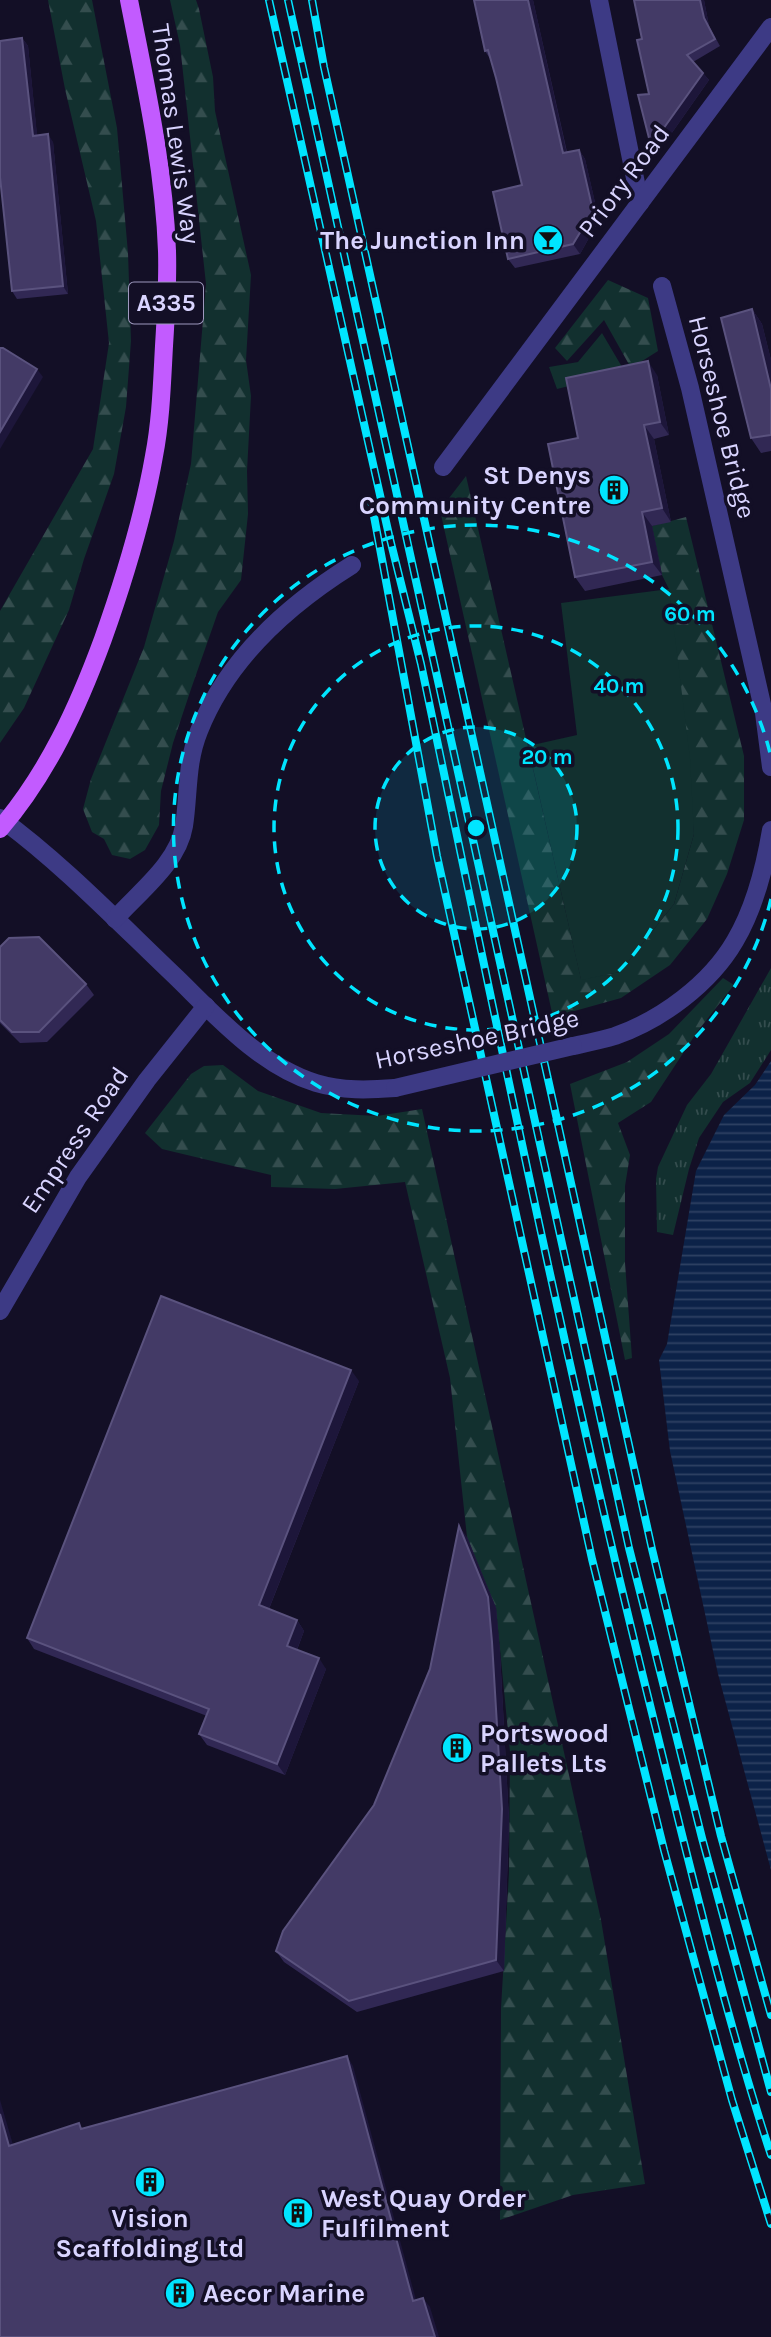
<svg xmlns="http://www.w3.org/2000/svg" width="771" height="2337" viewBox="0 0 771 2337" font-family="Karla,sans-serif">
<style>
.grass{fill:url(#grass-tufts)}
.forest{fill:url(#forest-firs)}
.park{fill:#12302f}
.water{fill:url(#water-rules)}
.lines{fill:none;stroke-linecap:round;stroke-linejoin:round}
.street{stroke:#3d3a85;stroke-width:18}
.primary{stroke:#c25bff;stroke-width:18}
.rail-casing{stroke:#00e5ff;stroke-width:8}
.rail{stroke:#130f26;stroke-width:5;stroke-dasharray:16;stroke-linecap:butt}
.street-bridge{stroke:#3d3a85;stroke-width:18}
.wall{fill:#312854}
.shaded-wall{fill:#1d163a}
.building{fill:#433a66;stroke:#5a527e;stroke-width:2}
.ring{fill:none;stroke:#00e5ff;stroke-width:3.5;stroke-dasharray:12 9}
.labels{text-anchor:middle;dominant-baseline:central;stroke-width:7;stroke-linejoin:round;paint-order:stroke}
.shield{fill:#130f26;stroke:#9e99be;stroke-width:2}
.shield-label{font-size:24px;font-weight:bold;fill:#d9d4ff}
.street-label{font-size:26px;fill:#d9d4ff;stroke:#130f26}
.poi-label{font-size:26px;font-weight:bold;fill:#d9d4ff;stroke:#130f26;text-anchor:start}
.centre{fill:#00e5ff;stroke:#130f26;stroke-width:3.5}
.ring-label{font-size:21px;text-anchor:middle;font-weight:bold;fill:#00e5ff;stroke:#130f26;stroke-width:7;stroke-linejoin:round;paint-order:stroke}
</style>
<defs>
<pattern id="grass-tufts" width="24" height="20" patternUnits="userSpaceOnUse" patternTransform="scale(1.75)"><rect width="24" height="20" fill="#12302f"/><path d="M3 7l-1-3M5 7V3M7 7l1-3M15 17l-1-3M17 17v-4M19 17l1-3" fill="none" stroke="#344d4e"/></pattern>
<pattern id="forest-firs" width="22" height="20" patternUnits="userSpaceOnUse" patternTransform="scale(1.75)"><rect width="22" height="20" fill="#12302f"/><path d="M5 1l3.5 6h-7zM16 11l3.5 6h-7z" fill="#344d4e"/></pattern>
<pattern id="water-rules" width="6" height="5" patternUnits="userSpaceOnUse" patternTransform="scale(1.75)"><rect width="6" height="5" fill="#0c2248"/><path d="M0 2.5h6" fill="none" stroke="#2f4163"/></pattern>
</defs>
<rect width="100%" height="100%" fill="#130f26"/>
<polygon class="grass" points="771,968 771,1050 750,1083 723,1102 699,1138 689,1169 673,1235 657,1232 656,1179 658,1167 687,1105 711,1074"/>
<g class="forest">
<polygon points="48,0 92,0 117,128 128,253 131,341 126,407 114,474 84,559 69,610 24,708 0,743 0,611 93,449 109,343 96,221 65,89"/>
<polygon points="170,0 196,0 199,9 213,77 215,111 251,275 246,360 251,396 247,471 248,514 241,580 218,612 191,689 173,743 161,791 159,825 145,850 130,859 112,855 104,839 92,832 83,809 91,779 144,647 174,541 191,464 206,284 180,45"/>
<polygon points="608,280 648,298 658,351 631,368 604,320 567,361 555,348"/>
<polygon points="466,476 581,979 620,972 674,904 694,834 669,589 662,575 652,526 686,517 744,756 744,820 727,874 707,919 670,965 621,998 553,1017 440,510"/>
<polygon points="723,978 734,985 697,1032 651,1102 618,1123 630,1155 625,1186 625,1263 632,1358 625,1360 570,1084 627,1062 669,1034"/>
<polygon points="223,1065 258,1091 321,1113 377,1116 422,1109 601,1920 645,2184 573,2195 500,2220 501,2008 509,1873 510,1752 496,1608 467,1537 450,1378 405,1182 335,1189 271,1187 271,1175 162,1149 145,1133 191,1074 204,1066"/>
</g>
<g class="park">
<polygon points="602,333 625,372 557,389 549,367 578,362"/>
<polygon points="669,589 690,759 694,834 674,904 620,972 581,980 528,746 577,735 561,603"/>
</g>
<polygon class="water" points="771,1061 771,1870 718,1674 670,1451 659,1360 667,1344 696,1171 724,1115 755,1085"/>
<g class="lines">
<g class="street">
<polyline points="599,0 640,203"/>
<polyline points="662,286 690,388 764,713 771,767"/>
<polyline points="443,467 771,27"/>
<path d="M0,818C62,863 121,925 177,978C217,1017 261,1066 316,1083C343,1091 368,1090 395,1088"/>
<path d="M115,919C139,892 178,863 184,826C189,794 186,763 199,731C227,660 288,605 352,565"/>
<path d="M573,1046C587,1043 602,1040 615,1036C661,1020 710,984 735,941C754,909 765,866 771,830"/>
<polyline points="0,1311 78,1177 147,1080 206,1006"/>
</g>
<path class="primary" d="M0,829C48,773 78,707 103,639C124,580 143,519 154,456C161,420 162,382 164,346C166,314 168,282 167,251C164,166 145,82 129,0"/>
<g class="rail-casing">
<g id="rail">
<path d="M269,0L389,535L421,664C495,1015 566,1368 653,1717C689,1863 724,2011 771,2155"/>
<polyline points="288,0 629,1548 702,1838 771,2092"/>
<polyline points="312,0 324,67 652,1549 721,1836 771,2015"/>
<polyline points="371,500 437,856 592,1559 664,1850 732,2100 771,2224"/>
</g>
</g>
<use href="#rail" class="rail"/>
<polyline class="street-bridge" points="395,1088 573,1046"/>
</g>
<g class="wall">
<polygon points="533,0 567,152 579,150 585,159 599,220 580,254 515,268 508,259 522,185 496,78 491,60 485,51"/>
<polygon points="634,0 704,0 709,26 720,46 693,62 709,80 657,154 642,39"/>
<polygon points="22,38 28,46 37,136 53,142 68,294 17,299 12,291"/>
<polygon points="752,309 762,324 771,360 771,451 761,453 751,438"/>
<polygon points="657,375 669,435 654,439 671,522 652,526 662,575 585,591 575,577 578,438"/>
<polygon points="0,947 86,984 94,995 47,1042 20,1043 0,1023"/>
<polygon points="359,1381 269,1609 297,1620 304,1631 297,1650 326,1669 285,1775 207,1745 199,1734 207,1716 34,1649 27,1638"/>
<polygon points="467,1537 496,1608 500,1653 509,1820 504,1971 357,2012 284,1962 276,1951 374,1805 430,1669"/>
</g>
<g class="shaded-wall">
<polygon points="528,0 533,0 569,163 563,153"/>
<polygon points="700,0 704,0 709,26 720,46 704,18"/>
<polygon points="22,38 28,46 38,144 33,136"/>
<polygon points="703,73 709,80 657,154 651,146"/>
<polygon points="48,134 53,142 68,294 63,286"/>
<polygon points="579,150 585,159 599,220 580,254 573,244"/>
<polygon points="752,309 762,324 771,360 771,389"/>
<polygon points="648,361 657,375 669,435 660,422"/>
<polygon points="37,369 43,377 0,449 0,432"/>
<polygon points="644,425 654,439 671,522 662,508"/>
<polygon points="642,512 652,526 662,575 652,562"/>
<polygon points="351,1370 359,1381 266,1616 259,1605"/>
<polygon points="459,1526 467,1537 496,1608 500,1653 509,1820 504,1971 496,1960"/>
<polygon points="297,1620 304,1631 294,1657 287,1646"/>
<polygon points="319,1658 326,1669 285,1775 277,1764"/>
<polygon points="347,2056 353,2066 419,2311 413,2301"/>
<polygon points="0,2100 16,2155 9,2146 0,2114"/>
<polygon points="423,2298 430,2307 439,2337 435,2337"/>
</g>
<g class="building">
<polygon points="474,0 528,0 563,153 579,150 593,211 573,244 508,259 493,192 522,185 496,78 488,50 485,51"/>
<polygon points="634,0 700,0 704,18 715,39 687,55 703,73 651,146 638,95 649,94 637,40 642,39"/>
<polygon points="22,38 33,136 48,134 63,286 12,291 0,177 0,41"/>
<polygon points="752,309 771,389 771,435 751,438 721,318"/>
<polygon points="0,348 3,348 37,369 0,432"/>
<polygon points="648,361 660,422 644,425 662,508 642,512 652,562 575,577 548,444 578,438 566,378"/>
<polygon points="39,937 86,984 39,1032 12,1032 0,1020 0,947 9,938"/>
<polygon points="161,1296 351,1370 259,1605 297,1620 287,1646 319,1658 277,1764 199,1734 209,1709 27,1638"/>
<polygon points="459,1526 488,1597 492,1642 502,1809 496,1960 349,2001 276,1951 283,1931 374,1805 430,1669"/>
<polygon points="347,2056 413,2301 423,2298 435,2337 0,2337 0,2114 9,2146 79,2123 81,2129"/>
</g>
<circle cx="476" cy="828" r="101" fill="#00e5ff" fill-opacity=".12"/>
<g class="ring">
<circle cx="476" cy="828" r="101"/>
<circle cx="476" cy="828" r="202"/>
<path d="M771 899A303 303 0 1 1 771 757"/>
</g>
<defs>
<g id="bar-disc" transform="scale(1.575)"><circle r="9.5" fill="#00e5ff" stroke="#130f26"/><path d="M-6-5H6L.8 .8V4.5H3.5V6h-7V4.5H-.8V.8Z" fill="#111"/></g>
<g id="building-disc" transform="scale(1.575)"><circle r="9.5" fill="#00e5ff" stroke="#130f26"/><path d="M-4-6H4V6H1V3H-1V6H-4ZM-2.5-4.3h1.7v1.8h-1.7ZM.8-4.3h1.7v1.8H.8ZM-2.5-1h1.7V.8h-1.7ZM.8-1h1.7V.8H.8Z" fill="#111"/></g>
</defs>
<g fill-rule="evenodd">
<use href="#bar-disc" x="548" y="240"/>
<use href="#building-disc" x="614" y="490"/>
<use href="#building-disc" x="457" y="1748"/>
<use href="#building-disc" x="150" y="2182"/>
<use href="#building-disc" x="298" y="2213"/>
<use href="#building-disc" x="180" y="2293"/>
</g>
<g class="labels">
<rect class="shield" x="129" y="282.5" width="74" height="41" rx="5"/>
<g class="shield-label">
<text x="166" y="303">A335</text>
</g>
<g class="street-label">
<text transform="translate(176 134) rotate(82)">Thomas Lewis Way</text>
<text transform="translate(624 181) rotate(-53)">Priory Road</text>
<text transform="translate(722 417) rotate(76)">Horseshoe Bridge</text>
<text transform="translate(477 1039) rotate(-12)">Horseshoe Bridge</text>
<text transform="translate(75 1140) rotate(-56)">Empress Road</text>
</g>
<g class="poi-label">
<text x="525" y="240" text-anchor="end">The Junction Inn</text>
<text x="591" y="475" text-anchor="end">St Denys<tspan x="591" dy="30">Community Centre</tspan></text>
<text x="480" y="1733">Portswood<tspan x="480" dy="30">Pallets Lts</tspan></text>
<text x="321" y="2198">West Quay Order<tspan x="321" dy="30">Fulfilment</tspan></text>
<text x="150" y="2218" text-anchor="middle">Vision<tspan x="150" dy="30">Scaffolding Ltd</tspan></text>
<text x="203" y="2293">Aecor Marine</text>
</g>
</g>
<circle cx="476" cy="828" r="10" class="centre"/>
<g class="ring-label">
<text x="690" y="621">60 m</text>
<text x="619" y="693">40 m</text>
<text x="547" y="764">20 m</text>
</g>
</svg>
